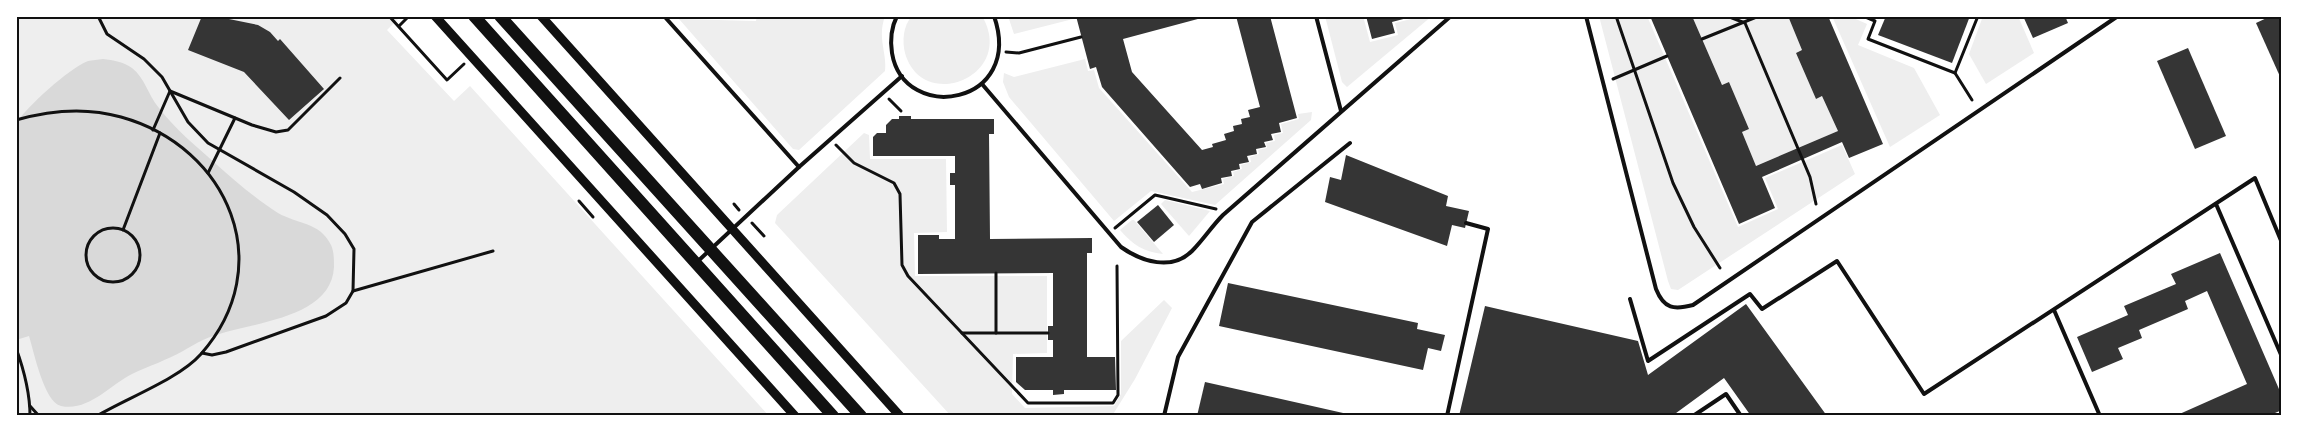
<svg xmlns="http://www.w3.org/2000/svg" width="2298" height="432" viewBox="0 0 2298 432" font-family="Arial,sans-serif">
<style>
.green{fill:#eee}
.water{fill:#d9d9d9}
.building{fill:#353535}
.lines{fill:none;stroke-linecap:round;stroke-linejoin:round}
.path{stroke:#111;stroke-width:3}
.service{stroke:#111;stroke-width:4}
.tertiary{stroke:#111;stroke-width:9}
.primary{stroke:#111;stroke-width:12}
.neatline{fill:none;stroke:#111;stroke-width:2}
</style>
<rect width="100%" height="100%" fill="#fff"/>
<g class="green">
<polygon points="16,16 401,16 387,30 454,101 470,86 769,416 16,416"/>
<path d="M757,16H885C877,39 887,51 885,71L799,150L793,149L679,19L756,21Z"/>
<path d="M912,16H982C1017,76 922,114 905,53C902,41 903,26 912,16Z"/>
<polygon points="1008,16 1072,16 1073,19 1014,34"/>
<polygon points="1325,16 1363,16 1370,42 1398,35 1395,23 1411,19 1411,16 1432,16 1347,87 1342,82"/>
<polygon points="1599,16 1647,16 1738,227 1778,209 1765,178 1842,145 1855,174 1678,290 1671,289 1668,281"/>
<polygon points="1692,16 1788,16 1802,50 1796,53 1816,99 1822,96 1838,131 1756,166 1742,132 1749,129 1729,82 1722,85"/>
<polygon points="1832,16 1849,16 1867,24 1858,45 1914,68 1940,115 1890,147"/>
<polygon points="1983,16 2018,16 2034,53 1986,84 1969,54"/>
<polygon points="1085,59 1088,71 1094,70 1099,88 1192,192 1224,184 1223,179 1234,176 1233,172 1242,169 1241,165 1251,162 1250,157 1259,154 1258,150 1267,148 1266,143 1275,141 1274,135 1283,133 1281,124 1299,119 1298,114 1312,112 1311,120 1215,205 1151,191 1114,221 1009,97 1003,82 1004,73 1014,77"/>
<polygon points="864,133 869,135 870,159 946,159 947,232 914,233 915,276 1047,276 1047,353 1013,354 1012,394 1025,408 1114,406 1121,394 1121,341 1164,300 1172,308 1135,379 1112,416 951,416 775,223 777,215"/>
<polygon points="1165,200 1210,211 1189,236 1161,204"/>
<path d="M1132,220H1134L1163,254C1144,252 1133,245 1120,230Z"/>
</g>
<path class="water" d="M103,59C113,60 124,62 132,68C145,78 148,95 159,108C175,129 196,146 216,164C235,181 256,199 278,213C297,224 320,222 331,245C334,251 334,260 334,267C331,323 240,322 203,340C196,343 190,347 183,351C167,360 149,366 132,374C110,385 88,412 61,406C44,402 34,352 29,336L16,340V123C28,106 68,69 88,61C92,60 98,60 103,59Z"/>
<g class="building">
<polygon points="202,16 225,16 224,18 258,25 270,32 278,41 280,39 324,89 289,120 244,72 188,50"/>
<polygon points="1076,16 1209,16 1123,39 1132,72 1202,150 1213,147 1212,144 1226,140 1224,134 1234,131 1233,126 1242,124 1241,119 1250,117 1248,110 1260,107 1236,16 1270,16 1297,118 1279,123 1281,132 1271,134 1273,140 1264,142 1266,147 1256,149 1257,154 1247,156 1249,162 1239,164 1240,169 1231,171 1232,176 1221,178 1222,183 1202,189 1200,184 1190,187 1102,87 1096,67 1090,69"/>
<polygon points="1366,16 1411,16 1411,17 1392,22 1395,33 1372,39"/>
<polygon points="1650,16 1692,16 1722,85 1729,82 1749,129 1742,132 1756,166 1838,131 1822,96 1816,99 1796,53 1802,50 1788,16 1828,16 1883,144 1849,158 1842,142 1762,177 1775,208 1739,224"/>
<polygon points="1886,16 1970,16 1952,63 1878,35"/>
<polygon points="2023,16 2065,16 2068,23 2033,38"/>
<polygon points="2271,16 2282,16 2282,81 2256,23"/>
<polygon points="2188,48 2226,136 2195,149 2157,61"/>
<polygon points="899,116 911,116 911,119 994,119 994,134 989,134 990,239 1092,238 1092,253 1087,253 1087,357 1115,357 1116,390 1064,390 1064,394 1053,395 1053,390 1025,390 1016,382 1016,357 1053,357 1053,340 1048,340 1048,326 1053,326 1053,273 918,274 918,235 939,235 939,239 955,239 955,185 950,185 950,173 955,173 955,156 873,156 873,137 877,133 886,133 886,125 892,119 899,119"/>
<polygon points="1346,155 1448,196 1446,206 1469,211 1465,228 1452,225 1447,246 1325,202 1330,177 1341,180"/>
<polygon points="1158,205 1174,225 1154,242 1137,222"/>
<polygon points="2220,253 2282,396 2282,410 2268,416 2175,416 2247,384 2207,291 2185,301 2188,309 2139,330 2142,338 2118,348 2123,359 2092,372 2077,337 2128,315 2124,306 2176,284 2171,274"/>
<polygon points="1228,283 1418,323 1417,329 1445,335 1441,351 1428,348 1423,370 1219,326"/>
<polygon points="1746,304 1827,416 1751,416 1724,378 1672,416 1459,416 1485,306 1638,341 1648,375"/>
<polygon points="1205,382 1352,415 1352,416 1197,416"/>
</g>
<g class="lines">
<g class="path">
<polyline points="98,16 107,34 144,59 162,77 188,122 208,143 294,192 327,215 345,234 354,249 353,291 346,303 326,316 226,352 212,355 202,353"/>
<polyline points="389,16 447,80 464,64"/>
<polyline points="1616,16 1673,183 1694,227 1720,268"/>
<polyline points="1727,16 1745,23 1810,177 1816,204"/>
<polyline points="1863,16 1875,21 1868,39 1955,73 1972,100"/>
<polyline points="16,19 22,16"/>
<polyline points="399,26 409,16"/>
<polyline points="1702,39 1759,16"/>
<polyline points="1006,52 1019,53 1081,37"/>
<polyline points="1955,73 1978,16"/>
<polyline points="1613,79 1667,56"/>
<polyline points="889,99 901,111"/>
<path d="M16,120C51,110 86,107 121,117C229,147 279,266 201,354C179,379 127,398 97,416"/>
<polyline points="153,130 170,91 252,125 276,132 288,130 340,78"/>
<polyline points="836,145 854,163 894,183 900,194 902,265 908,276 1028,403 1113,403 1118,395 1117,266"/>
<polyline points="208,173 235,118"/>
<polyline points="579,201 593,217"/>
<polyline points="734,204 739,210"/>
<polyline points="752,223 764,236"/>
<circle cx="113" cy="255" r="27"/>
<polyline points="1115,228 1155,195 1216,209"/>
<polyline points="123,230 160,133"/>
<polyline points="996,273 996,333"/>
<polyline points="353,291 493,251"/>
<polyline points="962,333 1048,333"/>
<path d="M16,348C24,370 30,392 30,416"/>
<polyline points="30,406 39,416"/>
</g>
<g class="service">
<polyline points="664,16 799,167"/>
<path d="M897,16C891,28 890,40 892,53C904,125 1025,105 994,16"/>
<polyline points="1316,16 1341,111"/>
<path d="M1586,16L1656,289C1664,309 1674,310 1693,305L2118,16"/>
<path d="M982,84L1121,247C1142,262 1172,271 1192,251C1203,240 1212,226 1223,215L1451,16"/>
<polyline points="2216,204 2282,357"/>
<polyline points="697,262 799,167 902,76"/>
<polyline points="1630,299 1648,361 1750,294 1762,309 1837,261 1924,394 2255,178 2282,243"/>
<polyline points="2054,310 2100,416"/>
<polyline points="1164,416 1178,357 1252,222 1350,143"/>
<polyline points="1447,416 1488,229 1466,223"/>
<polyline points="1693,416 1726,394 1741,416"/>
</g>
<g class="tertiary">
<polyline points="435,16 795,416"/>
<polyline points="541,16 900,416"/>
</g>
<g class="primary">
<polyline points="474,16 833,416"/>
<polyline points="500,16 861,416"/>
</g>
</g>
<rect width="2298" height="432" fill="none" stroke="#ffffff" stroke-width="35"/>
<rect x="18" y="18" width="2262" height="396" class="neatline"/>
</svg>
